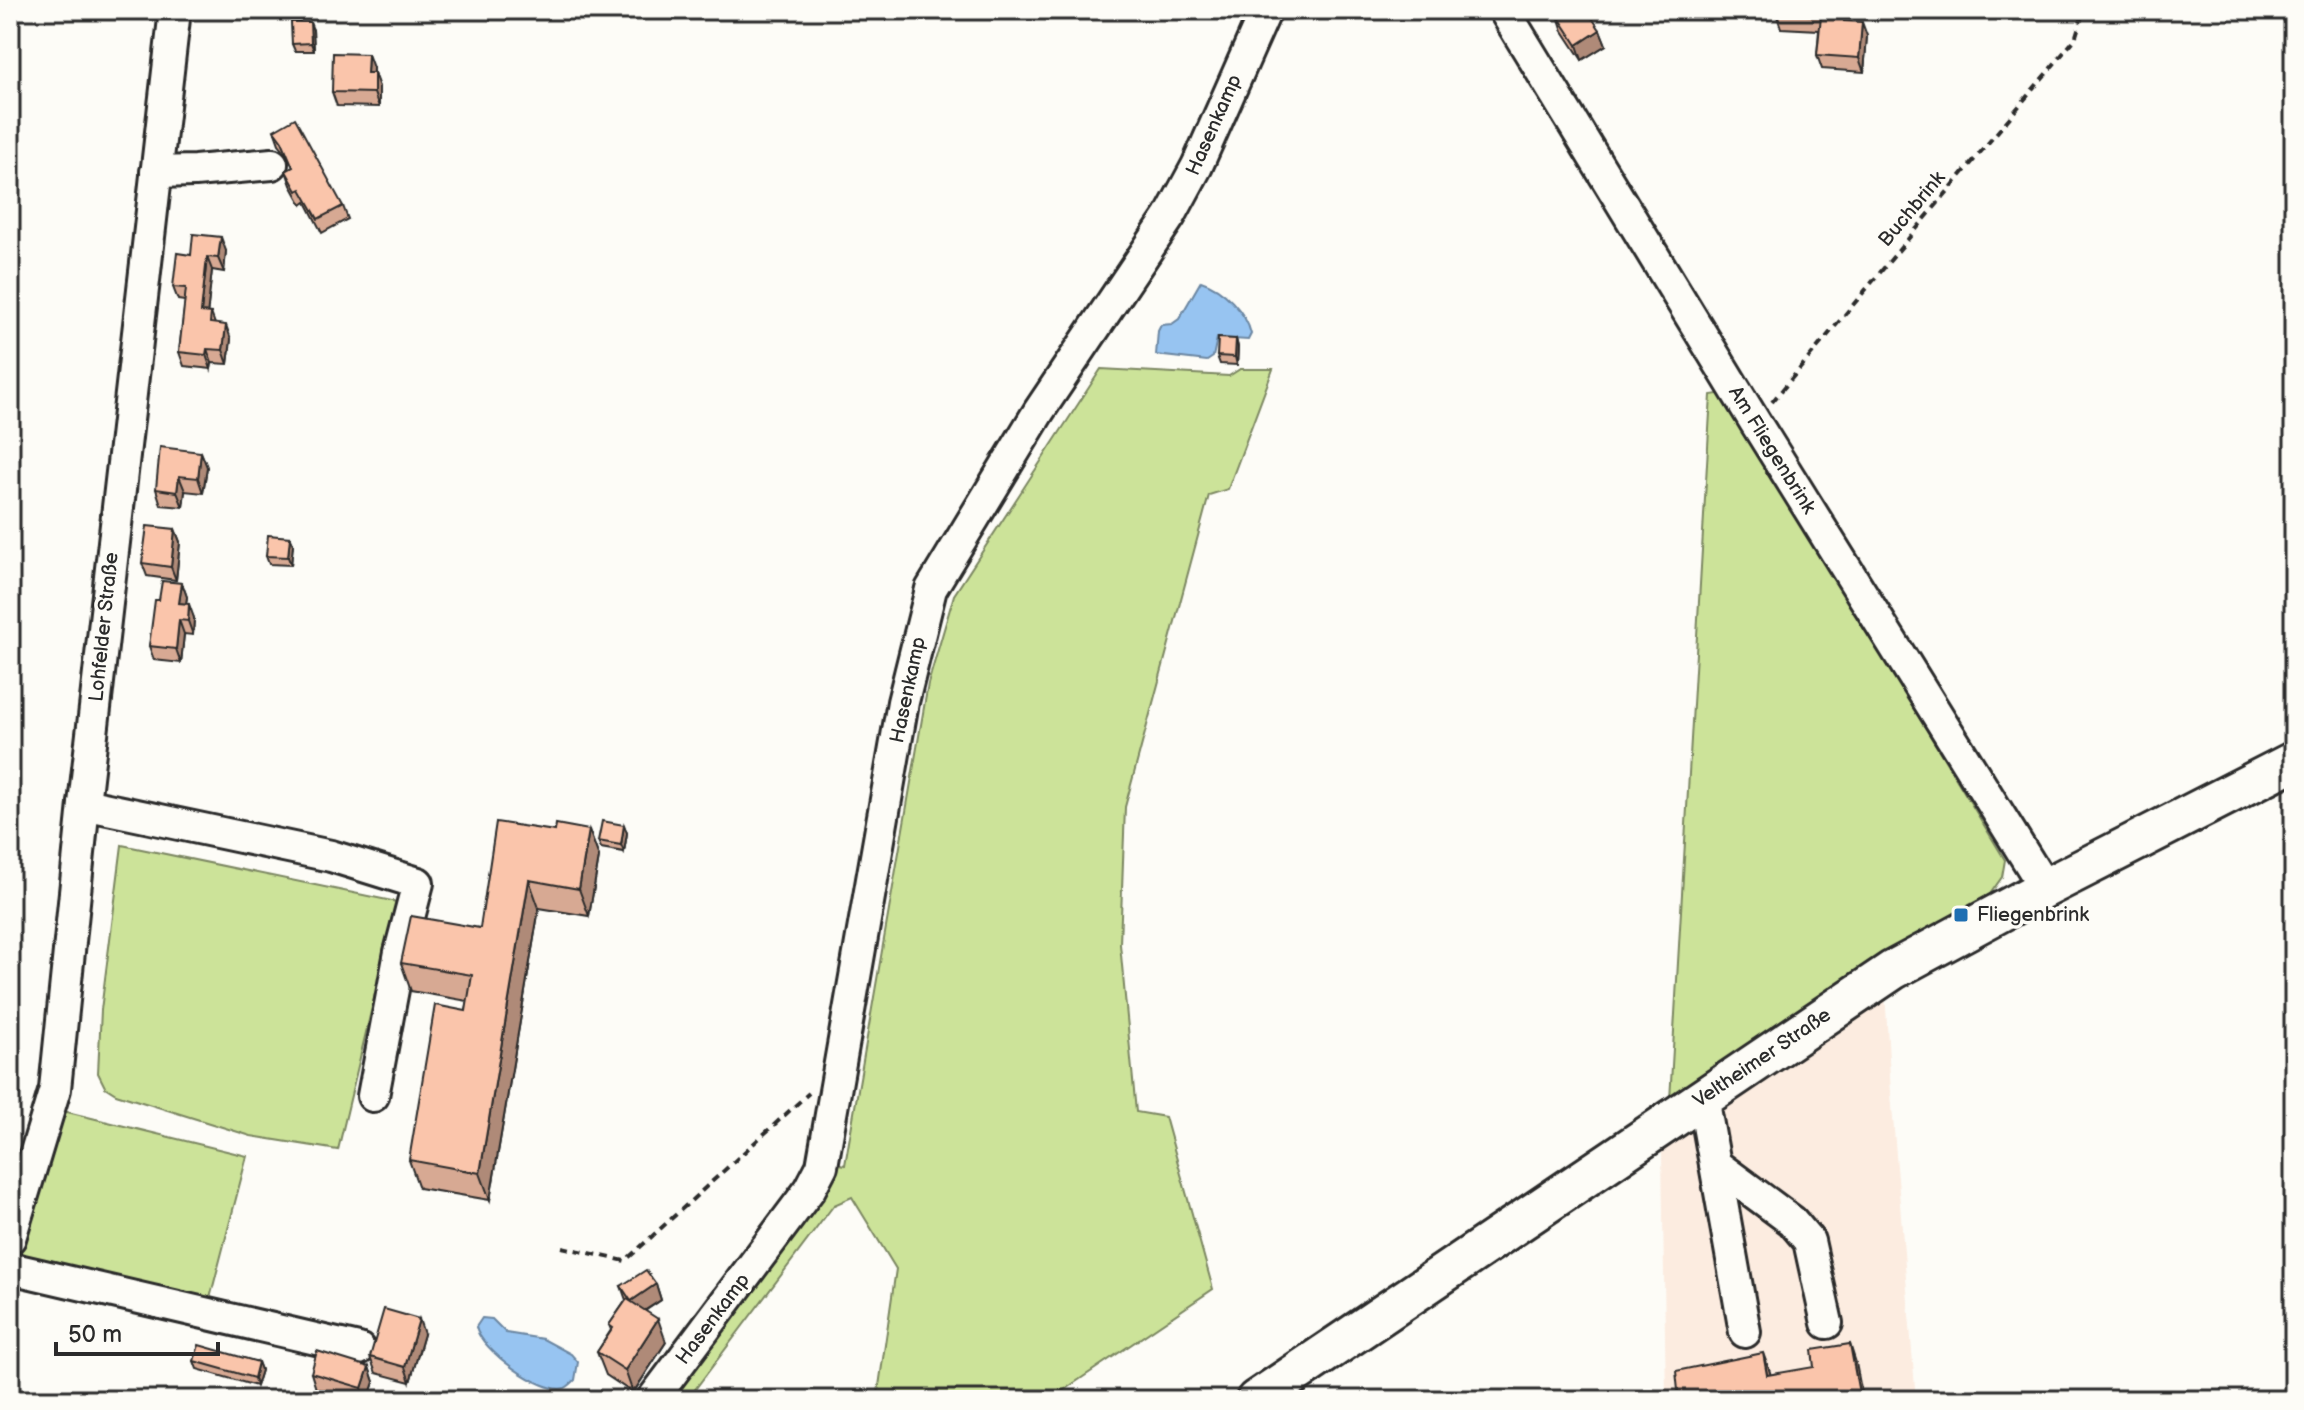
<svg xmlns="http://www.w3.org/2000/svg" width="2304" height="1410" viewBox="0 0 2304 1410" font-family="'Balsamiq Sans',sans-serif">
<style>
.built{fill:#fcece0}
.green{fill:#cce399;stroke:#7c8762;stroke-width:2}
.water{fill:#97c4f1;stroke:#6c87a2;stroke-width:2}
.lines{fill:none;stroke-linecap:round;stroke-linejoin:round}
.minor-casing{stroke:#2b2b2b;stroke-width:36}
.major-casing{stroke:#2b2b2b;stroke-width:44}
.path{stroke:#2b2b2b;stroke-width:4;stroke-dasharray:8 6;stroke-linecap:butt}
.minor{stroke:#fdfcf7;stroke-width:30}
.major{stroke:#fdfcf7;stroke-width:38}
.wall{fill:#d7a993;stroke:#2b2b2b;stroke-width:2}
.shaded-wall{fill:#af8a78;stroke:#2b2b2b;stroke-width:2}
.building{fill:#fac5ab;stroke:#2b2b2b;stroke-width:2}
.poi-dot{fill:#1f6fb2;stroke:#fdfcf7;stroke-width:3}
.labels{text-anchor:middle;dominant-baseline:central;stroke-width:7;stroke-linejoin:round;paint-order:stroke}
.street-label{font-size:20px;fill:#2b2b2b;stroke:#fdfcf7}
.poi-label{font-size:20px;fill:#2b2b2b;stroke:#fdfcf7;text-anchor:start}
</style>
<rect width="100%" height="100%" fill="#fdfcf7"/>
<filter id="ink" filterUnits="userSpaceOnUse"><feTurbulence type="fractalNoise" baseFrequency=".0125" numOctaves="2"/><feDisplacementMap in="SourceGraphic" scale="16" xChannelSelector="R" yChannelSelector="G"/><feConvolveMatrix kernelMatrix="1 2 1 2 8 2 1 2 1" color-interpolation-filters="sRGB"/></filter>
<g filter="url(#ink)">
<polygon class="built" points="1885,991 1891,1093 1916,1400 1666,1400 1662,1153 1654,1123"/>
<g class="green">
<polygon points="1101,369 1229,376 1240,369 1273,369 1228,489 1209,495 1125,807 1120,944 1136,1112 1165,1117 1213,1289 1049,1400 877,1400 896,1269 852,1197 834,1205 687,1400 663,1400 830,1162 845,1165 928,684 954,595"/>
<polygon points="1724,393 2005,860 2002,877 1990,894 1886,954 1670,1100 1711,395"/>
<polygon points="122,845 397,902 338,1150 251,1136 116,1094 105,1087 98,1073 101,1010"/>
<polygon points="59,1110 247,1156 208,1306 16,1260"/>
</g>
<g class="water">
<path d="M1201,281C1223,288 1246,312 1251,334L1248,340L1217,338L1213,357L1207,361L1156,355L1158,331L1161,325L1172,324L1179,319Z"/>
<path d="M482,1318L492,1319L506,1333L543,1339L571,1354L578,1362L575,1380C573,1382 568,1387 565,1388C542,1395 480,1349 476,1327Z"/>
</g>
<g class="lines">
<g class="minor-casing">
<g id="minor">
<polyline points="1504,10 1755,422 2045,888"/>
<polyline points="156,172 195,171 272,164"/>
<polyline points="84,804 331,856 418,883 400,952 373,1096"/>
<polyline points="1703,1097 1745,1332"/>
<polyline points="1715,1164 1792,1221 1809,1241 1827,1323"/>
<polyline points="10,1238 55,1089 84,804 175,10"/>
<polyline points="10,1268 359,1349"/>
<polyline points="652,1400 810,1189 822,1166 903,702 931,589 1039,411 1170,216 1197,166 1266,10"/>
</g>
</g>
<g class="major-casing">
<polyline id="major" points="1256,1400 1893,970 2045,888 2294,761"/>
</g>
<g class="path">
<polyline points="1216,10 1237,14"/>
<polyline points="1772,402 2075,39 2084,10"/>
<polyline points="562,1247 625,1261 809,1093"/>
</g>
<use href="#minor" class="minor"/>
<use href="#major" class="major"/>
</g>
<g class="wall">
<polygon points="1776,10 1848,10 1850,17 1850,21 1867,36 1864,72 1822,69 1817,55 1819,30 1781,28 1776,13"/>
<polygon points="1558,16 1600,30 1606,45 1582,60 1563,31"/>
<polygon points="313,30 314,51 295,51 292,44"/>
<polygon points="373,68 373,73 379,87 379,107 337,106 332,92"/>
<polygon points="274,130 343,206 348,219 322,233 306,202 302,205 291,185 286,171 293,167 287,154 279,144"/>
<polygon points="226,251 224,272 212,270 207,313 211,313 215,324 231,339 228,364 212,363 211,369 184,366 179,352 185,301 178,300 173,287 191,255"/>
<polygon points="1236,339 1238,347 1237,365 1220,364 1217,356"/>
<polygon points="201,452 207,467 203,493 185,491 183,507 161,505 156,489"/>
<polygon points="175,529 180,542 176,580 147,576 142,563"/>
<polygon points="290,537 293,544 291,565 269,564 266,556"/>
<polygon points="182,583 187,597 186,603 194,618 193,635 184,634 181,663 154,660 149,646 159,600"/>
<polygon points="624,825 627,833 624,852 601,848 598,841"/>
<polygon points="589,830 599,857 589,916 539,908 490,1200 419,1188 409,1160 466,1011 468,1001 411,991 401,963 480,928 555,831"/>
<polygon points="656,1284 661,1300 645,1311 666,1342 633,1393 606,1375 597,1352 611,1330 609,1325 626,1300 621,1286"/>
<polygon points="424,1334 410,1382 376,1373 370,1357"/>
<polygon points="194,1361 258,1362 261,1370 256,1386 197,1369"/>
<polygon points="369,1367 374,1382 368,1400 355,1400 316,1389 311,1373"/>
</g>
<g class="shaded-wall">
<polygon points="1845,10 1848,10 1850,17 1849,35 1844,21"/>
<polygon points="310,22 313,30 314,51 311,43"/>
<polygon points="1862,22 1867,36 1864,72 1859,58"/>
<polygon points="1600,30 1606,45 1582,60 1577,45"/>
<polygon points="368,54 373,68 372,87 367,73"/>
<polygon points="374,73 379,87 379,107 374,93"/>
<polygon points="221,237 226,251 224,272 218,258"/>
<polygon points="207,257 212,270 206,326 201,312"/>
<polygon points="226,325 231,339 228,364 223,350"/>
<polygon points="1236,339 1238,347 1237,365 1235,357"/>
<polygon points="207,349 212,363 211,369 206,355"/>
<polygon points="201,452 207,467 203,493 198,478"/>
<polygon points="179,476 185,491 183,507 177,492"/>
<polygon points="175,529 180,542 176,580 171,567"/>
<polygon points="290,537 293,544 291,565 288,557"/>
<polygon points="182,583 187,597 184,616 179,603"/>
<polygon points="189,604 194,618 193,635 188,621"/>
<polygon points="179,620 184,634 181,663 176,649"/>
<polygon points="624,825 627,833 624,852 621,845"/>
<polygon points="589,830 599,857 589,916 579,889"/>
<polygon points="529,880 539,908 490,1200 480,1173"/>
<polygon points="656,1284 661,1300 636,1316 631,1301"/>
<polygon points="419,1319 424,1334 410,1382 405,1367"/>
<polygon points="658,1319 666,1342 633,1393 625,1370"/>
<polygon points="1850,1344 1856,1363 1863,1400 1860,1399"/>
<polygon points="1763,1353 1770,1372 1774,1394 1767,1375"/>
<polygon points="258,1362 261,1370 256,1386 254,1378"/>
<polygon points="369,1367 374,1382 368,1400 366,1400 362,1388"/>
</g>
<g class="building">
<polygon points="1567,10 1587,10 1600,30 1577,45 1558,16"/>
<polygon points="1776,10 1845,10 1844,21 1862,22 1859,58 1817,55 1821,16 1776,13"/>
<polygon points="291,22 310,22 311,43 292,44"/>
<polygon points="333,53 368,54 367,73 374,73 374,93 332,92"/>
<polygon points="295,118 343,206 318,219 301,189 297,191 286,171 293,167 282,141 274,130"/>
<polygon points="193,234 221,237 218,258 207,257 201,312 211,313 210,323 226,325 223,350 207,349 206,355 179,352 186,288 173,287 177,253 191,255"/>
<polygon points="1218,338 1236,339 1235,357 1217,356"/>
<polygon points="160,447 201,452 198,478 179,476 177,492 156,489"/>
<polygon points="147,526 175,529 171,567 142,563"/>
<polygon points="268,535 290,537 288,557 266,556"/>
<polygon points="162,581 182,583 179,603 189,604 188,621 179,620 176,649 149,646 155,600 159,600"/>
<polygon points="602,821 624,825 621,845 598,841"/>
<polygon points="496,822 555,831 556,824 589,830 579,889 529,880 480,1173 409,1160 435,1005 466,1011 472,975 401,963 411,916 480,928"/>
<polygon points="646,1270 656,1284 631,1301 621,1286"/>
<polygon points="627,1299 658,1319 625,1370 597,1352 613,1328 609,1325"/>
<polygon points="384,1309 419,1319 405,1367 370,1357"/>
<polygon points="1850,1344 1860,1399 1679,1400 1676,1371 1763,1353 1767,1375 1814,1367 1812,1350"/>
<polygon points="199,1345 258,1362 254,1378 194,1361"/>
<polygon points="317,1351 369,1367 362,1388 311,1373"/>
</g>
</g>
<rect class="poi-dot" x="1953" y="907" width="16" height="16" rx="4"/>
<g class="labels">
<g class="street-label">
<text transform="translate(1214 125) rotate(-66)">Hasenkamp</text>
<text transform="translate(1912 209) rotate(-50)">Buchbrink</text>
<text transform="translate(1772 450) rotate(58)">Am Fliegenbrink</text>
<text transform="translate(104 627) rotate(-84)">Lohfelder Straße</text>
<text transform="translate(908 690) rotate(-78)">Hasenkamp</text>
<text transform="translate(1762 1058) rotate(-34)">Veltheimer Straße</text>
<text transform="translate(713 1319) rotate(-53)">Hasenkamp</text>
</g>
<g class="poi-label">
<text x="1977" y="915">Fliegenbrink</text>
</g>
</g>
<rect width="2304" height="1410" fill="none" stroke="#fdfcf7" stroke-width="40"/>
<rect x="20" y="20" width="2264" height="1370" fill="none" stroke="#2b2b2b" stroke-width="3" filter="url(#ink)"/>
<path d="M56 1342v12h162v-12" fill="none" stroke="#2b2b2b" stroke-width="4"/>
<text x="68" y="1342" font-size="24" fill="#2b2b2b" stroke="#fdfcf7" stroke-width="6" paint-order="stroke">50 m</text>
</svg>
